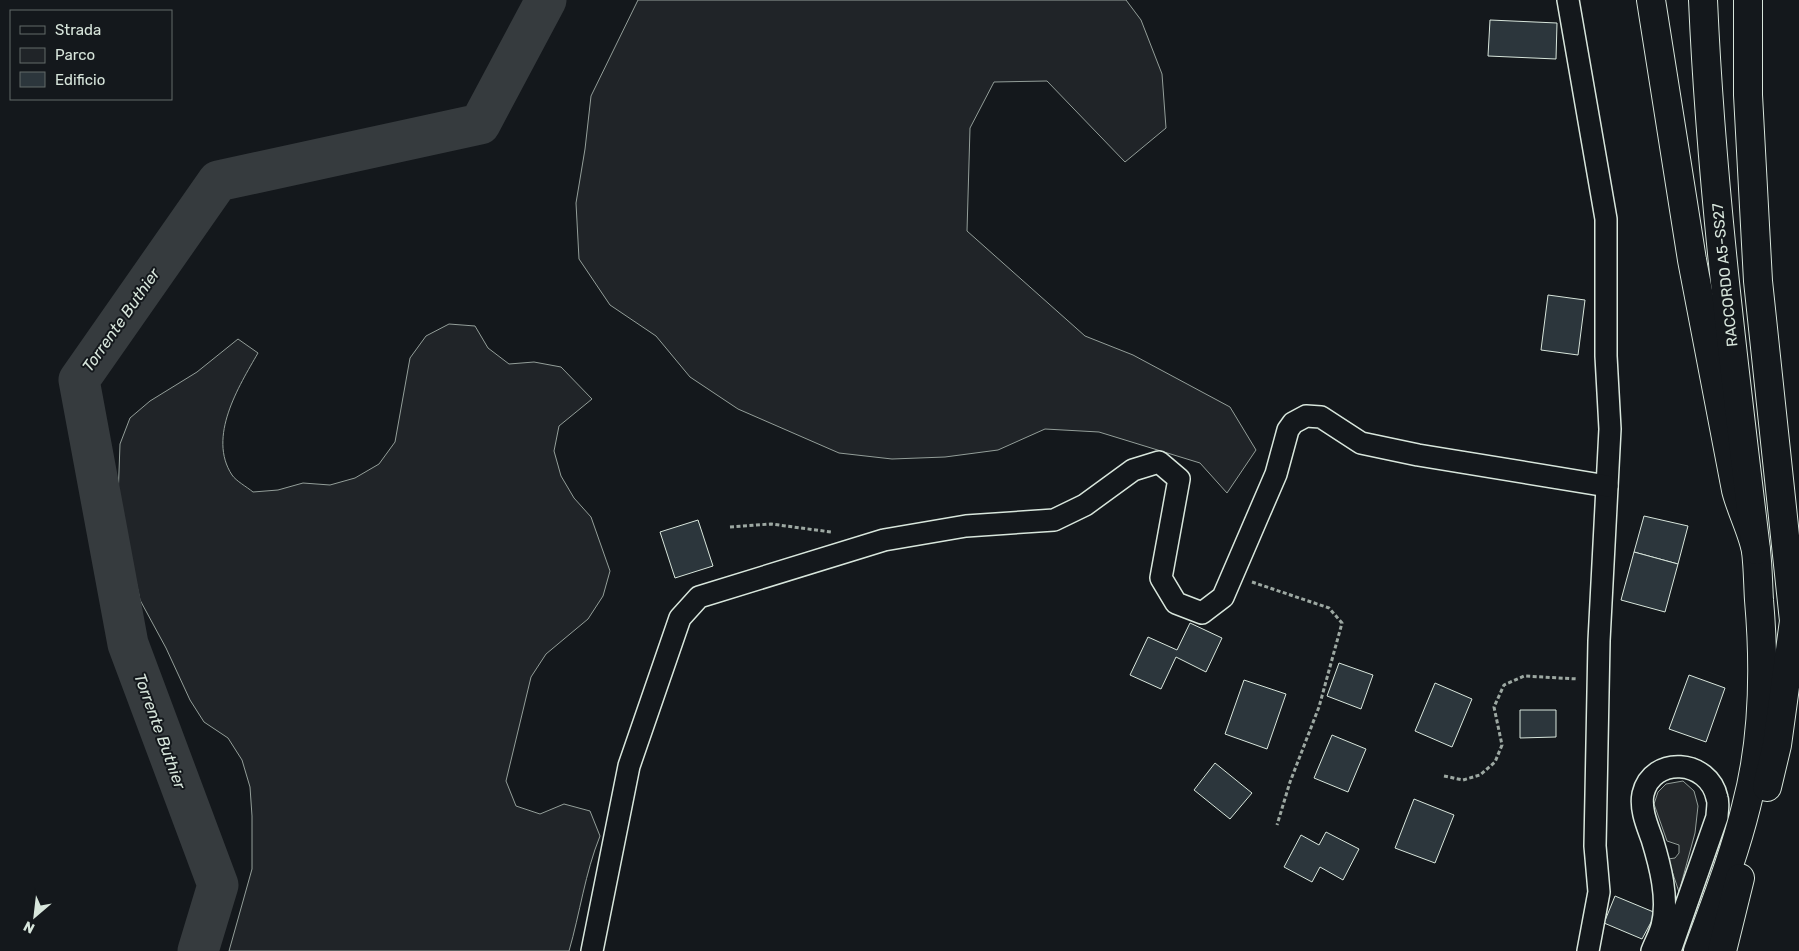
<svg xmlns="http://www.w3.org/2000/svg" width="1799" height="951" viewBox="0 0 1799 951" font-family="Rubik,sans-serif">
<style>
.green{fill:#202428;stroke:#939e99}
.parking{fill:#24282b;stroke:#939e99}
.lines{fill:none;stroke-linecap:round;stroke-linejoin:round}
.river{stroke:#363b3e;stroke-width:41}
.building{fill:#2c363c;stroke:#d8e6dc}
.minor-casing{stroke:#d8e6dc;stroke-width:24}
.primary-casing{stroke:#d8e6dc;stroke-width:30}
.motorway-casing{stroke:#d8e6dc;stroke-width:30}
.path{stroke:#9da8a2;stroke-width:3;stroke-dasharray:4 2.5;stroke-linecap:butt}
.minor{stroke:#14181c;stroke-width:21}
.primary{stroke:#14181c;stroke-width:28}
.motorway{stroke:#14181c;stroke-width:28}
.labels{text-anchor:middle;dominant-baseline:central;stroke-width:4;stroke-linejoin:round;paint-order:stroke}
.street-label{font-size:15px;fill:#d8e6dc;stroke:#14181c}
.water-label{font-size:16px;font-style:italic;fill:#d8e6dc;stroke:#14181c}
</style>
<rect width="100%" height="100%" fill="#14181c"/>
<g class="green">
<polygon points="638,0 1126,0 1141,20 1162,74 1166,128 1125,162 1047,81 994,82 970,128 967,231 1085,336 1133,355 1230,407 1256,450 1227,493 1200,463 1099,432 1045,429 998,450 945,457 892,459 839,453 738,409 690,377 656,336 610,305 579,259 576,203 585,149 591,96"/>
<path d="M449,324L475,326L488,348L509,364L534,362L561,367L592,399L559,426L554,451L561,476L574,498L591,517L610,571L603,596L588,619L546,654L531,677L506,781L516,806L540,814L564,804L590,811L600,836C585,873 580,913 569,951H229L252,869V816L250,787L242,760L228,738L204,722L190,700L166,648L140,600L118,499L120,444L130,418L150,401L197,372L238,339L258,353C239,386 207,437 232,475C236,481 247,487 253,492L278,490L303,483L330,485L355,478L379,464L395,442L410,358L426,336Z"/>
</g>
<polygon class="parking" points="1683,781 1694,791 1698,806 1695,833 1679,892 1668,859 1675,858 1679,853 1679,845 1667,841 1654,804 1658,792 1666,784"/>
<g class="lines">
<polyline class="river" points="198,951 218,885 128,644 79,380 218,181 480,124 546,0"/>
</g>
<g class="building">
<polygon points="1490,20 1557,23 1556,59 1488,56"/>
<polygon points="1548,295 1585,300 1578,355 1541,350"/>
<polygon points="1644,516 1688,526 1678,564 1634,552"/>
<polygon points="698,520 713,566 675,578 660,532"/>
<polygon points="1634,552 1678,564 1665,612 1621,600"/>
<polygon points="1190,623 1222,638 1206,672 1176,657 1161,689 1130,675 1148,637 1177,650"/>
<polygon points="1339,663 1373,675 1361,709 1327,696"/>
<polygon points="1689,675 1725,688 1706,742 1669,729"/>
<polygon points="1244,680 1286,694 1267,749 1225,734"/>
<polygon points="1435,683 1472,699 1452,747 1415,731"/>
<polygon points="1520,710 1556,710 1556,737 1520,738"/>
<polygon points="1332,735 1366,749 1348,792 1314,778"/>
<polygon points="1215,763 1252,793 1230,819 1194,790"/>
<polygon points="1414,799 1454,815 1435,863 1395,848"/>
<polygon points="1326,832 1359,849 1343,880 1320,867 1312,882 1284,867 1301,835 1319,845"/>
<polygon points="1615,896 1656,913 1642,939 1604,923"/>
</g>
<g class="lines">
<g class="minor-casing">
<g id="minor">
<polyline points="1568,0 1606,219 1606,356 1610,429 1599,641 1595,846 1599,892 1588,951"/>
<polyline points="592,951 629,766 680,618 699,597 884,540 966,526 1054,520 1085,505 1133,470 1159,462 1179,479 1161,578 1176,603 1202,613 1223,597 1276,474 1288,430 1293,423 1306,416 1321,417 1361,443 1418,455 1607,486"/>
<path d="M1652,951C1655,943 1660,934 1662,926C1669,899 1660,865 1652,839C1647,825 1640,809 1643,794C1652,755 1709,759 1717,798C1719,803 1717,811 1717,817L1670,951"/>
</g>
</g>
<g class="primary-casing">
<g id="primary">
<path d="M1651,0L1692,260L1736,490C1741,510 1753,533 1756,551C1758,567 1758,584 1759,600C1765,669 1764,740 1746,807C1734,856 1715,904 1698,951"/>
<polyline points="1748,0 1748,95 1758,281 1794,621 1777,745 1767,787"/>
<polyline points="1722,951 1740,878"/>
</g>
</g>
<g class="motorway-casing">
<path id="motorway" d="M1703,0C1711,184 1734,367 1756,550"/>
</g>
<g class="path">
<polyline points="730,527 771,524 831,532"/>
<polyline points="1252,582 1329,608 1342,623 1319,707 1290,782 1277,825"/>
<polyline points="1444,776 1463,780 1480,775 1495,762 1502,745 1494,707 1504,685 1524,676 1578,679"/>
</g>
<use href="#minor" class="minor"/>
<use href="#primary" class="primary"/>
<use href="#motorway" class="motorway"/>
</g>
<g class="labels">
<g class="street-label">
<text transform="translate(1725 275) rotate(-96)">RACCORDO A5-SS27</text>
</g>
<g class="water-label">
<text transform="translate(121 320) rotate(-55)">Torrente Buthier</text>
<text transform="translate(160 731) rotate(70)">Torrente Buthier</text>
</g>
</g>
<rect x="10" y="10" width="162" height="90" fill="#14181c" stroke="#626a69"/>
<rect x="20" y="26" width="25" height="8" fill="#14181c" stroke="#626a69"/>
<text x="55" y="35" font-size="15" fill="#d8e6dc">Strada</text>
<rect x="20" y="48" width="25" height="15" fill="#202428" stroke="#626a69"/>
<text x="55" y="60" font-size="15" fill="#d8e6dc">Parco</text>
<rect x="20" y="72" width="25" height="15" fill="#2c363c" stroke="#626a69"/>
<text x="55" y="85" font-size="15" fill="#d8e6dc">Edificio</text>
<g transform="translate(35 916) rotate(208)" stroke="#14181c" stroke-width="4" paint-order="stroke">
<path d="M0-4L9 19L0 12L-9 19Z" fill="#d8e6dc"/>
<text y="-8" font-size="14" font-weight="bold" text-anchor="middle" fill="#d8e6dc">N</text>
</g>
</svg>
